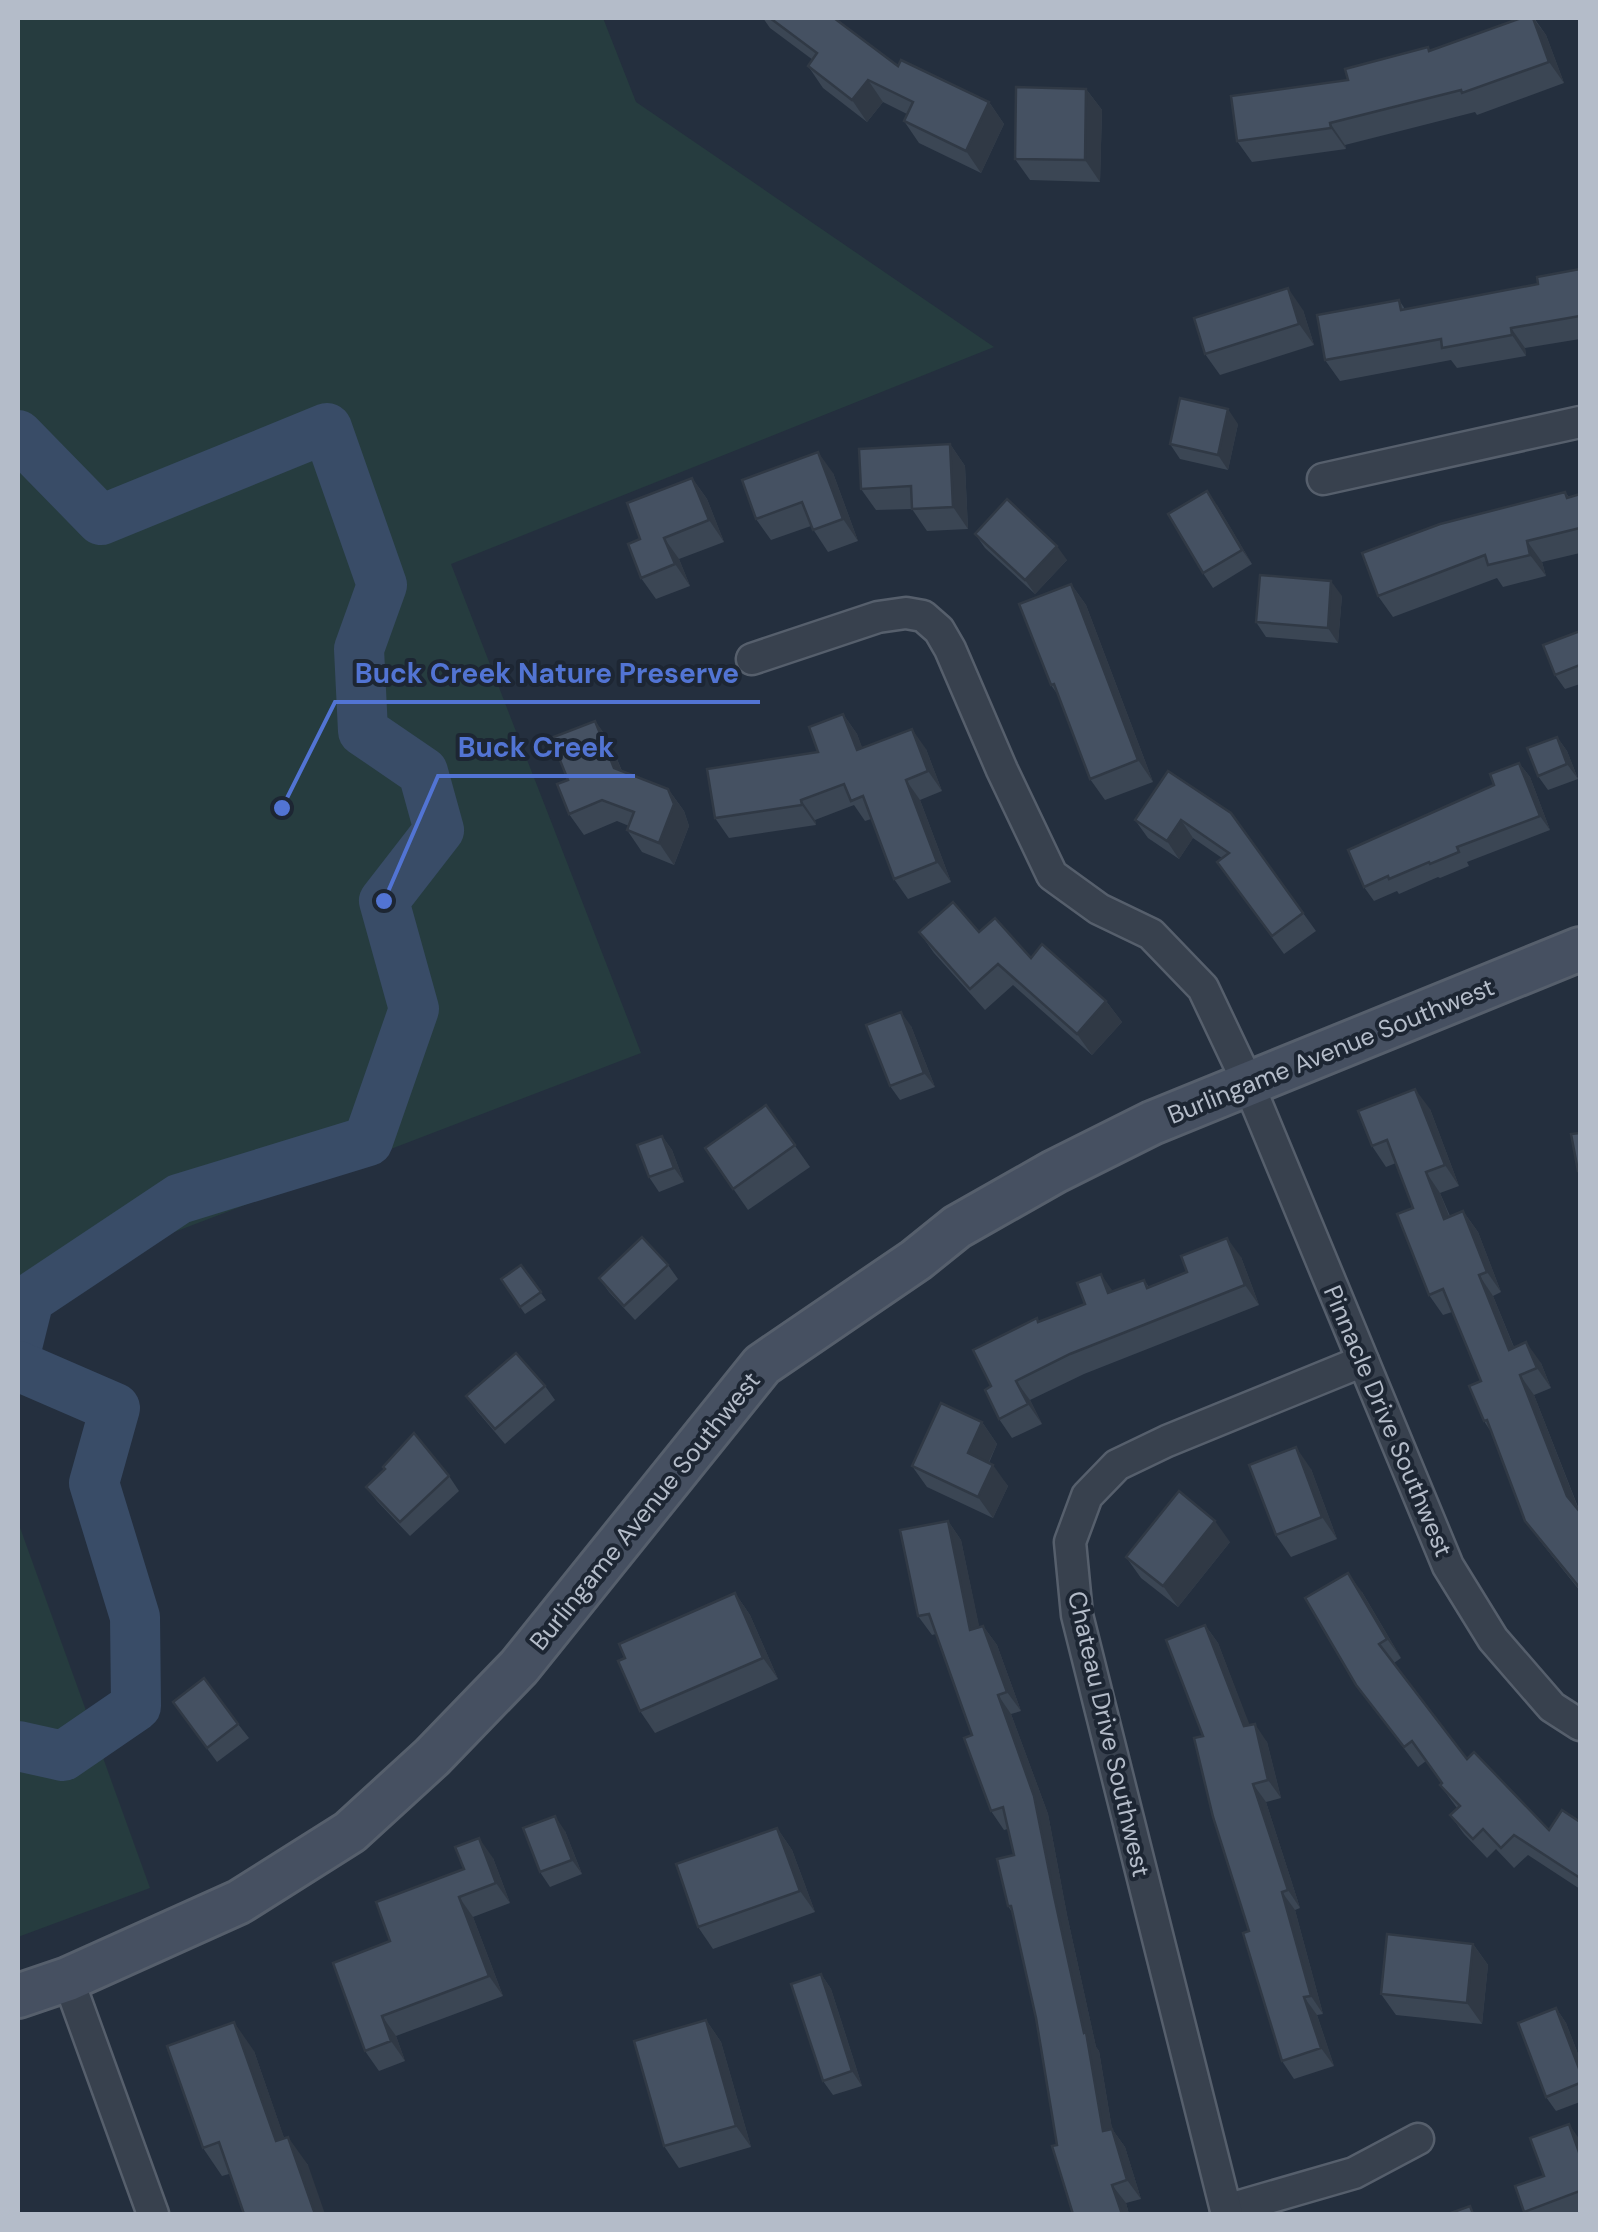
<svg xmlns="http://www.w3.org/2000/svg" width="1598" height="2232" viewBox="0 0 1598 2232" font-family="'DM Sans',sans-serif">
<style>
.green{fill:#263c3f}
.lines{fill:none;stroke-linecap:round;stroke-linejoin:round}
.river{stroke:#394c67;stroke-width:50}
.street-casing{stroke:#565f6c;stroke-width:35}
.secondary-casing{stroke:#565f6c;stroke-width:48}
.street{stroke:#38414e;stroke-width:30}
.secondary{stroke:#465061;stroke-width:42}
.wall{fill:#3b4654}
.shaded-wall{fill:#303945}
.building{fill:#455162;stroke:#303945;stroke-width:2.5}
.labels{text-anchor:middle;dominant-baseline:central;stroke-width:8;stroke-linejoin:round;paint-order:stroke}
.street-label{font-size:25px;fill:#b4bcc9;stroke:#1d2633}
.leader{fill:none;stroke:#5274d3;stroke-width:4}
.callout-dot{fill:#5274d3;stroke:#1d2633;stroke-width:4}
.callout-label{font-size:28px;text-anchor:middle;font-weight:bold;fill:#5274d3;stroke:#1d2633;stroke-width:8;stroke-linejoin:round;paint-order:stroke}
</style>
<rect width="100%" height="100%" fill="#242f3e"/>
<g class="green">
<polygon points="18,18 603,18 636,102 994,347 451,564 641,1053 18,1292"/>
<polygon points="18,1522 150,1888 18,1937"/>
</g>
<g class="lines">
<g class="river">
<polyline points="18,435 101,520 327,428 382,585 359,649 363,731 423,772 439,830 384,901 414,1009 368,1141 179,1199 29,1299 18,1343"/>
<polyline points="18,1366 115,1408 94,1483 135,1617 136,1706 63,1756 18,1746"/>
</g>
<g class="street-casing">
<g id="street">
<polyline points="1323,479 1580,422"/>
<polyline points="752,659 878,617 906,613 923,616 939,630 950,649 1002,770 1052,875 1099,909 1151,934 1203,988 1248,1083 1448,1566 1493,1639 1552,1707 1580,1725"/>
<polyline points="68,1979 153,2214"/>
<polyline points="1226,2210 1354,2173 1418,2139"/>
<polyline points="1227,2214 1077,1615 1070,1542 1087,1496 1117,1465 1167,1441 1363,1361"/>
</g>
</g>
<g class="secondary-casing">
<polyline id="secondary" points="18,1996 68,1979 239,1902 350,1832 432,1757 519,1667 762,1365 916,1260 957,1227 1054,1172 1152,1123 1580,949"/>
</g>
<use href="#street" class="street"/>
<use href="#secondary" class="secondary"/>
</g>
<g class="wall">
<polygon points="763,18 834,18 898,66 989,102 1004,124 981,173 919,143 904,121 907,114 883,102 867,122 823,88 808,66 813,60 770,28"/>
<polygon points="1521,18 1534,18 1546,35 1564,83 1477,115 1475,112 1345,145 1346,149 1252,162 1237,141 1348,80 1428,47 1431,51"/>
<polygon points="1086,89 1102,110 1100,182 1030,180 1015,159"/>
<polygon points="1580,269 1580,339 1525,348 1526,356 1457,368 1451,360 1340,381 1325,360 1399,300 1405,309 1538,284"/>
<polygon points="1303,310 1314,345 1220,375 1205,354"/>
<polygon points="1238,424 1228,470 1180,459 1170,444"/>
<polygon points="950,444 965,466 968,529 927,531 912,509 876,510 861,489"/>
<polygon points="833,473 858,541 828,552 811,526 771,540 756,519"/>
<polygon points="692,478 707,499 724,542 679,559 690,586 656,599 641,578 640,539"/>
<polygon points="1565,492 1569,497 1580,494 1580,553 1542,562 1546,576 1503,587 1497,578 1393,617 1378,596"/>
<polygon points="1217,505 1252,564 1213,588 1203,573"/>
<polygon points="975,534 1067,560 1035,594 985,548"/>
<polygon points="1071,584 1086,605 1153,782 1105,800 1090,779 1058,695 1051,685"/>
<polygon points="1342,596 1338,643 1266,637 1256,622"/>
<polygon points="1580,631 1580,684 1565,689 1555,675"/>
<polygon points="843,714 857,734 862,748 926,749 942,791 920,800 951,882 908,899 894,879 871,819 865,821 854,805 815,820 816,825 729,838 715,818 818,752"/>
<polygon points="595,721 610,742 622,771 668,789 684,811 689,826 674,865 642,852 627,830 629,826 617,821 584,835 569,814 568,780"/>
<polygon points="1557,737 1567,751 1578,779 1548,790 1538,776"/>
<polygon points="1519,763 1530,777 1550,830 1467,862 1469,866 1440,878 1438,877 1399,894 1397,891 1374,901 1364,887 1494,785"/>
<polygon points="1231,813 1316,931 1284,954 1217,862 1222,858 1193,838 1179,859 1148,838 1135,820"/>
<polygon points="919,932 979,932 1031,958 1106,1001 1122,1022 1092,1055 1013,985 985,1010 934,953"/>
<polygon points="911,1026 935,1087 900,1100 890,1086"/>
<polygon points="766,1105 810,1167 748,1210 705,1148"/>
<polygon points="1430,1109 1459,1186 1440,1193 1450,1216 1463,1211 1478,1232 1501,1292 1493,1296 1514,1347 1541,1363 1551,1388 1534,1395 1580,1512 1580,1591 1540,1541 1525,1521 1491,1432 1484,1421 1481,1381 1452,1312 1443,1315 1429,1295 1413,1208 1396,1163 1386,1167 1372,1146"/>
<polygon points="662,1136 672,1150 684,1182 659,1192 649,1177"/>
<polygon points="1241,1257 1259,1305 1084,1374 1030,1400 1042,1424 1012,1438 999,1419 991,1386 1039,1322 1144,1280 1149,1287"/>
<polygon points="521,1265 546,1300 525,1314 501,1279"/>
<polygon points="668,1265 678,1279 635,1320 609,1292 599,1278"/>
<polygon points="545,1386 555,1400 505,1444 477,1411 466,1396"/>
<polygon points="982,1422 997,1444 989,1463 1008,1486 993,1518 927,1487 912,1466"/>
<polygon points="1311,1469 1337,1539 1291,1557 1276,1535"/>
<polygon points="449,1476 459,1491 410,1536 377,1501 366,1487"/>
<polygon points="948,1521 961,1540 979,1627 983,1626 997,1645 1021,1711 1011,1714 1048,1814 1067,1915 1096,2047 1099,2051 1112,2129 1125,2147 1141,2199 1126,2203 1129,2214 1073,2214 1057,2145 1036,2018 1012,1912 1008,1906 1014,1855 1008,1829 1004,1830 991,1811 972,1735 936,1634 932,1635 918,1616"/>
<polygon points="1230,1542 1178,1607 1141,1578 1126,1557"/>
<polygon points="1362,1592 1401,1658 1394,1663 1467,1759 1549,1830 1580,1822 1580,1889 1528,1855 1514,1868 1496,1849 1487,1858 1464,1834 1450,1815 1457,1808 1440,1785 1442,1783 1426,1761 1418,1767 1356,1685"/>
<polygon points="735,1593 750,1615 778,1679 655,1733 640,1711 625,1658"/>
<polygon points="1205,1625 1218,1643 1249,1725 1267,1742 1281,1798 1266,1802 1300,1908 1295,1910 1323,2014 1317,2015 1334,2066 1294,2079 1282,2061 1203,1736"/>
<polygon points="173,1702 238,1724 249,1738 217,1762"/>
<polygon points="777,1828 792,1850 815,1912 713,1949 698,1927"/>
<polygon points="565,1831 582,1874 550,1887 540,1872"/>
<polygon points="493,1858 510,1903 473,1917 503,1996 396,2036 405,2061 379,2071 365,2051 390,1941"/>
<polygon points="1473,1944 1488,1965 1482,2024 1396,2015 1381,1994"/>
<polygon points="821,1974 831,1989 862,2086 833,2095 823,2081"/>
<polygon points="1556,2008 1566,2023 1580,2059 1580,2102 1556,2111 1546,2097"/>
<polygon points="706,2020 721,2042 751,2147 679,2168 664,2146"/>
<polygon points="254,2051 284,2138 308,2165 229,2174 222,2176 203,2148"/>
<polygon points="1580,2140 1580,2214 1526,2214 1524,2212 1544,2176"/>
</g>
<g class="shaded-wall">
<polygon points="1533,18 1546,35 1564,83 1549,62"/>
<polygon points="868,80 883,102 867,122 852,100"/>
<polygon points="1086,89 1102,110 1100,182 1085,160"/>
<polygon points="989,102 1004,124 981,173 966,151"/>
<polygon points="1330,123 1345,145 1346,149 1331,128"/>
<polygon points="1288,288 1303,310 1314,345 1299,324"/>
<polygon points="1511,328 1525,348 1526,356 1512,335"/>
<polygon points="1228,409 1238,424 1228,470 1218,455"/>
<polygon points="950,444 965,466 968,529 953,507"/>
<polygon points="818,452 833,473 858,541 843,519"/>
<polygon points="692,478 707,499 724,542 709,520"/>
<polygon points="1207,491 1217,505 1252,564 1242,550"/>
<polygon points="664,538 679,559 690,586 675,564"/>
<polygon points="1527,541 1542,562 1546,576 1530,555"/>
<polygon points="1057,546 1067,560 1035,594 1025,580"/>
<polygon points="1331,581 1342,596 1338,643 1328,628"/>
<polygon points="1071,584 1086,605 1153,782 1138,760"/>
<polygon points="843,714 857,734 871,770 857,750"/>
<polygon points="595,721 610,742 629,789 614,768"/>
<polygon points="912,729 926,749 942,791 928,771"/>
<polygon points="1557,737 1567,751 1578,779 1567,764"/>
<polygon points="1519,763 1530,777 1550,830 1540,816"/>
<polygon points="906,780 920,800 951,882 937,862"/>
<polygon points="668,789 684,811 689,826 674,865 659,843"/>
<polygon points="801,800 815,820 816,825 802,805"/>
<polygon points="1181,820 1193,838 1179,859 1167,841"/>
<polygon points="1106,1001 1122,1022 1092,1055 1077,1034"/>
<polygon points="901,1012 911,1026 935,1087 924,1073"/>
<polygon points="1415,1089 1430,1109 1459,1186 1445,1165"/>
<polygon points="662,1136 672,1150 684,1182 674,1168"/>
<polygon points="1426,1172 1440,1193 1458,1239 1444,1219"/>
<polygon points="1463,1211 1478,1232 1501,1292 1487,1272"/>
<polygon points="1227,1238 1241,1257 1259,1305 1245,1285"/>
<polygon points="1101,1274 1114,1293 1108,1293"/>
<polygon points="1479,1275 1493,1296 1523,1370 1509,1350"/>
<polygon points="1526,1342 1541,1363 1551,1388 1537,1368"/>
<polygon points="1520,1375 1534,1395 1580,1513 1567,1496"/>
<polygon points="1016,1381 1030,1400 1042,1424 1028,1404"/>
<polygon points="982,1422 997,1444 983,1474 968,1453"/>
<polygon points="1296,1447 1311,1469 1337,1539 1322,1517"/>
<polygon points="993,1465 1008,1486 993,1518 978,1497"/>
<polygon points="948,1521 961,1540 984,1649 970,1630"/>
<polygon points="1215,1521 1230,1542 1178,1607 1163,1586"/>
<polygon points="1348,1573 1362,1592 1401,1658 1387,1639"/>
<polygon points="735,1593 750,1615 778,1679 763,1658"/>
<polygon points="1205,1625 1218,1643 1257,1744 1244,1726"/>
<polygon points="983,1626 997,1645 1021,1711 1007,1692"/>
<polygon points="998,1695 1011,1714 1048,1814 1067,1915 1096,2047 1099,2051 1112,2129 1125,2147 1141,2199 1127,2180 1103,2131 1084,2033"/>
<polygon points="1255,1724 1267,1742 1281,1798 1268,1780"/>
<polygon points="1253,1784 1266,1802 1300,1908 1288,1890"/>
<polygon points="555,1816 565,1831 582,1874 572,1860"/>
<polygon points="777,1828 792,1850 815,1912 800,1891"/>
<polygon points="479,1838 493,1858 510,1903 496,1883"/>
<polygon points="1282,1892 1295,1910 1323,2014 1311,1996"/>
<polygon points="459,1897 473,1917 503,1996 489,1976"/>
<polygon points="1473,1944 1488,1965 1482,2024 1467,2003"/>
<polygon points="821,1974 831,1989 862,2086 852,2071"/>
<polygon points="1304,1997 1317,2015 1334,2066 1321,2048"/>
<polygon points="1556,2008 1566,2023 1580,2059 1580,2071"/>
<polygon points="382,2016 396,2036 405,2061 391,2041"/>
<polygon points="706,2020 721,2042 751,2147 736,2126"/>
<polygon points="234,2022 254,2051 295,2169 276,2141"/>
<polygon points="1569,2124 1580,2140 1580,2155"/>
<polygon points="288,2137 308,2165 325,2214 315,2214"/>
<polygon points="1112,2185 1126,2203 1129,2214 1122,2214"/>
</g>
<g class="building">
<polygon points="770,18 834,18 898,66 901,60 989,102 966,151 904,121 913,102 868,80 852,100 808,66 817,53"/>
<polygon points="1521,18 1533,18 1549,62 1462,93 1461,90 1330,123 1331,128 1237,141 1231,96 1348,80 1345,69 1428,47 1429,51"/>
<polygon points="1016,87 1086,89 1085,160 1015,159"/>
<polygon points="1580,269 1580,316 1511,328 1512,335 1442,348 1441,339 1325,360 1317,315 1399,300 1401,310 1538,284 1537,277"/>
<polygon points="1288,288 1299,324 1205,354 1194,318"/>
<polygon points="1180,398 1228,409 1218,455 1170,444"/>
<polygon points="950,444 953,507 912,509 911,486 861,489 859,449"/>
<polygon points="818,452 843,519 813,530 802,502 756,519 742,480"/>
<polygon points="692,478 709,520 664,538 675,564 641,578 628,544 640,539 627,503"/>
<polygon points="1207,491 1242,550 1203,573 1168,514"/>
<polygon points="1565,492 1567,498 1580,494 1580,528 1527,541 1530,555 1488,565 1485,555 1378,596 1362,553 1440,524"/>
<polygon points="1007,499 1057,546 1025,580 975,534"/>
<polygon points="1260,575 1331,581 1328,628 1256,622"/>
<polygon points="1071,584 1138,760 1090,779 1054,684 1051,685 1019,604"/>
<polygon points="1580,631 1580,665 1555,675 1543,645"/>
<polygon points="843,714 857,750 912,729 928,771 906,780 937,862 894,879 863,796 851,801 844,784 801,800 802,805 715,818 707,769 818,752 809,727"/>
<polygon points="595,721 614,768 668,789 674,804 659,843 627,830 634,812 602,800 569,814 557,784 568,780 551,738"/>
<polygon points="1557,737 1567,764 1538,776 1527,748"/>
<polygon points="1519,763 1540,816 1457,847 1459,852 1430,864 1429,862 1389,879 1388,876 1364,887 1348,850 1494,785 1490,774"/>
<polygon points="1168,771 1231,813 1303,913 1272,936 1217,862 1229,853 1181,820 1167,841 1135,820"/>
<polygon points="953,902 979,932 995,918 1031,958 1042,944 1106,1001 1077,1034 998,964 970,989 919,932"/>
<polygon points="901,1012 924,1073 890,1086 866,1025"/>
<polygon points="1415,1089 1445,1165 1426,1172 1444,1219 1463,1211 1487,1272 1479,1275 1509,1350 1526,1342 1537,1368 1520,1375 1567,1496 1580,1512 1580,1588 1525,1521 1487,1420 1484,1421 1469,1386 1481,1381 1443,1289 1429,1295 1397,1214 1413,1208 1387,1140 1372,1146 1358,1111"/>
<polygon points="766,1105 795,1145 733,1189 705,1148"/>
<polygon points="1580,1133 1580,1171 1578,1171 1571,1134"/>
<polygon points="662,1136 674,1168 649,1177 637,1145"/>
<polygon points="642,1237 668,1265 624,1306 599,1278"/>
<polygon points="1227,1238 1245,1285 1070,1354 1016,1381 1028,1404 999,1419 985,1390 991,1386 973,1350 1037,1318 1038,1322 1085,1304 1077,1283 1101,1274 1108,1293 1144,1280 1147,1288 1187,1272 1181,1256"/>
<polygon points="521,1265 541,1292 520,1307 501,1279"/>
<polygon points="516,1353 545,1386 495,1429 466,1396"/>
<polygon points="941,1403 982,1422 968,1453 993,1465 978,1497 912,1466"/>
<polygon points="414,1433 449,1476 400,1522 366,1487 385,1469 383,1467"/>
<polygon points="1296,1447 1322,1517 1276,1535 1249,1465"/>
<polygon points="1179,1491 1215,1521 1163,1586 1126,1557"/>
<polygon points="948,1521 970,1630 983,1626 1007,1692 998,1695 1034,1796 1054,1896 1084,2033 1086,2032 1103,2131 1112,2129 1127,2180 1112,2185 1122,2214 1073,2214 1052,2146 1057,2145 1036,2018 1011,1906 1008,1906 997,1859 1014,1855 1003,1807 991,1811 964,1738 972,1735 929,1614 918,1616 900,1530"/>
<polygon points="1348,1573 1387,1639 1379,1644 1467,1759 1474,1752 1549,1830 1562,1810 1580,1822 1580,1878 1514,1835 1501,1848 1483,1829 1473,1839 1450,1815 1460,1806 1440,1785 1442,1783 1412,1741 1404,1747 1356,1685 1305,1598"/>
<polygon points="735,1593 763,1658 640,1711 618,1661 625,1658 619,1644"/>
<polygon points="1205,1625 1244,1726 1255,1724 1268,1780 1253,1784 1288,1890 1282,1892 1311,1996 1304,1997 1321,2048 1282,2061 1243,1933 1249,1931 1213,1817 1194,1738 1203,1736 1166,1640"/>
<polygon points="204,1678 238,1724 207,1748 173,1702"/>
<polygon points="555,1816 572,1860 540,1872 523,1828"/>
<polygon points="777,1828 800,1891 698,1927 676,1864"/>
<polygon points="479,1838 496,1883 459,1897 489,1976 382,2016 391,2041 365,2051 333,1963 390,1941 376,1902 464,1869 455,1847"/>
<polygon points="1387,1934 1473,1944 1467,2003 1381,1994"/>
<polygon points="821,1974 852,2071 823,2081 791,1984"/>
<polygon points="1556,2008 1580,2071 1580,2083 1546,2097 1518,2023"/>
<polygon points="706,2020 736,2126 664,2146 634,2041"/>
<polygon points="234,2022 276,2141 288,2137 315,2214 244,2214 219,2142 203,2148 167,2046"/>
<polygon points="1569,2124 1580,2155 1580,2191 1524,2212 1515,2186 1544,2176 1530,2138"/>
<polygon points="1470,2206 1473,2214 1448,2214"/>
</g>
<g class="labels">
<g class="street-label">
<text transform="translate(1331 1051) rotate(-22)">Burlingame Avenue Southwest</text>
<text transform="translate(1388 1421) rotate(67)">Pinnacle Drive Southwest</text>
<text transform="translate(645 1511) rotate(-51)">Burlingame Avenue Southwest</text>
<text transform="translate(1109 1734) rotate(77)">Chateau Drive Southwest</text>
</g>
</g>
<path class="leader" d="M282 808L335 702H760M384 901L438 776H635"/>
<g class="callout-dot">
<circle cx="282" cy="808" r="10"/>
<circle cx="384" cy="901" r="10"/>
</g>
<g class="callout-label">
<text x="547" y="683">Buck Creek Nature Preserve</text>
<text x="536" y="757">Buck Creek</text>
</g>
<rect width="1598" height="2232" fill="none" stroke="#b4bcc9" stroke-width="40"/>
</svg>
